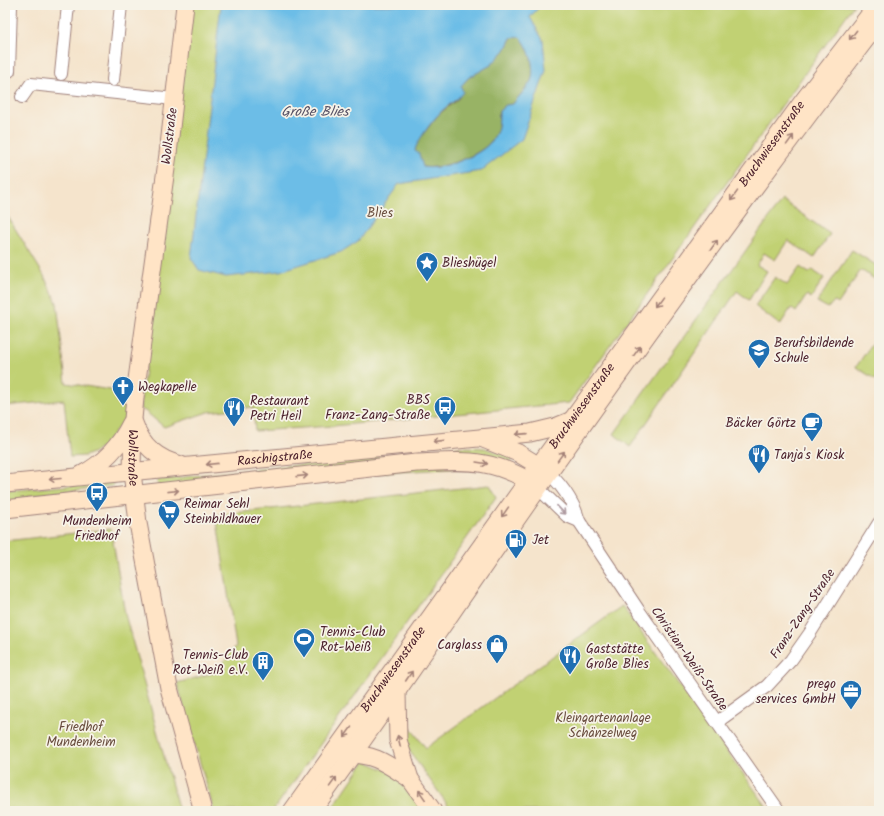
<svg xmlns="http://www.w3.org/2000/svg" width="884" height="816" viewBox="0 0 884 816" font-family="Kalam,sans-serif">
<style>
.green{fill:#c1d173;stroke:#86784f}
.forest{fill:#98b365;stroke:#716948}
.water{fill:#6cbde7;stroke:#5b6e89;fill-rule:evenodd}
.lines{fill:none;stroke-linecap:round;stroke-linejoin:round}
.street-casing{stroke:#a0827c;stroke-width:14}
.secondary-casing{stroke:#a0827c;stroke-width:19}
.street{stroke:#fff;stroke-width:12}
.secondary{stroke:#ffe4c6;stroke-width:17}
.oneway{stroke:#a48278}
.oneway2{stroke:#ae9aa0}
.labels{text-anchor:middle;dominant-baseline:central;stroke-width:3.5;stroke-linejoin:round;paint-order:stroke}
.street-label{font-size:13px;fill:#4a1f2b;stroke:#f7f3e8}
.park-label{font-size:13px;fill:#684c3d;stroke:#f7f3e8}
.poi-label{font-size:13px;fill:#4a1f2b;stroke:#f7f3e8;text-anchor:start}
.water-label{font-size:14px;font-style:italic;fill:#544e63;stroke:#f7f3e8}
</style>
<rect width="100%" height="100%" fill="#f7f3e8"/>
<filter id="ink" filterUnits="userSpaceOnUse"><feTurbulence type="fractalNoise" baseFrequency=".025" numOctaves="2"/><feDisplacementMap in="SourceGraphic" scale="8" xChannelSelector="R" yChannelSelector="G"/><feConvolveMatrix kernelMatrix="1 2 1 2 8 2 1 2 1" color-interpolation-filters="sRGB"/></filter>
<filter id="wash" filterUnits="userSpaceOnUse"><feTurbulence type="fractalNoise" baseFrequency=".012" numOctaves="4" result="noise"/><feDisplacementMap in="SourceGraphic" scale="16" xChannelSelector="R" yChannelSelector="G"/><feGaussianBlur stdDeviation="0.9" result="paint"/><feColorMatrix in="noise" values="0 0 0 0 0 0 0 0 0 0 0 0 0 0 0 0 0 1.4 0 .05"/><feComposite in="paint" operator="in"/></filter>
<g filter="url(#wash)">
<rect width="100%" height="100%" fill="#f5e4cc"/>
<g class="green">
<polygon points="191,5 854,5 569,403 333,426 255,431 253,407 208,412 164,427 145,411 140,409"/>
<polygon points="782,200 830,234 814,258 788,240 775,260 764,253 757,265 767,271 749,300 737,291 630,447 614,434"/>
<polygon points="5,212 43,274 57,303 66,383 129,393 126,418 103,446 94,452 85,456 70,457 64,400 5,406"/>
<polygon points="852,250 879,267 879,282 861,270 838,304 834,301 828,308 817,302"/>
<polygon points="800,267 809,273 812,270 824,278 811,298 807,295 796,312 791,308 780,325 755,306 775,277 787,285"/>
<polygon points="879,333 879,382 856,367"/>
<polygon points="462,447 484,448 514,457 509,465 158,487 157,480"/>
<polygon points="113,482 113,486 39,494 5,503 5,491"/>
<polygon points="489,485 496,497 273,811 214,811 177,683 217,672 236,646 216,515"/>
<polygon points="111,529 125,614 179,811 5,811 5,541"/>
<polygon points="622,606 770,811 452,811 408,749 401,716 426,748"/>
<polygon points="365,761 402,777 425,811 330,811"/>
</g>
<path class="forest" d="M520,37C529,45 536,69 531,81C527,89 518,97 513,104L506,105L499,111C499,122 499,131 492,140C481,156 440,170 423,167L415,151L417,142L438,115L459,98L461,86L468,78L491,65L505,50L511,38Z"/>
<path class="water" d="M221,5H541L530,17L543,40L546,70L522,139L481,171L399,184L358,241L341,252L280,271L226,277L199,270L191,258ZM520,37C529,45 536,69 531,81C527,89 518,97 513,104L506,105L499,111C499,122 499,131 492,140C482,156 440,171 423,167L419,154L415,151C415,144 432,121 438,115C445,106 457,101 463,92L461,86L468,78L491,65L505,50L511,38Z"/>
</g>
<g filter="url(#ink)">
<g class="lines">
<g class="street-casing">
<g id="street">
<polyline points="9,71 11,5"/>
<polyline points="61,74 68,5"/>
<polyline points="113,80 121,5"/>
<polyline points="22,97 31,84 174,99"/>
<path d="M543,469C559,480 574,502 579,521L639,611L779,811"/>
<polyline points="538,488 567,516 579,521"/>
<polyline points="717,722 767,686 791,660 810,633 879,523"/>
</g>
</g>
<g class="secondary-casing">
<g id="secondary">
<path id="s1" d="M185,5L168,154L136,387L133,419L132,472L138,523L169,688L203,811"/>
<path d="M134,423C142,446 157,459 181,465"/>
<polyline points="481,438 518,453 539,466"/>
<path d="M81,475C104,463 120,446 131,423"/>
<path id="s2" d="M5,484L530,433L555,427L572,420"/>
<path d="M5,509L416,463C466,461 492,457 537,486"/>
<polyline points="397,693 398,740 410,779 433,811"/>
<path d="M345,754C374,753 387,764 410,779"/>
<path id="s3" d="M292,811L519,493L803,101L877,5"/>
<path d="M312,811C385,711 454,608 525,507C640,343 757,181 879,22"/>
</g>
</g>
<use href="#street" class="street"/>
<use href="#secondary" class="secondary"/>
</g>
<defs><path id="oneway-shaft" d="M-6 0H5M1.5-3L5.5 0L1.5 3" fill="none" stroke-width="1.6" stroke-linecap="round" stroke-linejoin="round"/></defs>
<g class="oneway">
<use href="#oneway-shaft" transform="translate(853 35) rotate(128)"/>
<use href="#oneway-shaft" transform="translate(790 140) rotate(-54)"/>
<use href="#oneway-shaft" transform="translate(734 196) rotate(126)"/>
<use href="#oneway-shaft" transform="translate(714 245) rotate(-54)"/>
<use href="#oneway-shaft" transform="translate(658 302) rotate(126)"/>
<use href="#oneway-shaft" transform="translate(637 351) rotate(-54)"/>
<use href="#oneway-shaft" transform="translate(521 434) rotate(176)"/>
<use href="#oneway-shaft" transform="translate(439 441) rotate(174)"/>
<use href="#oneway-shaft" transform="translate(561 456) rotate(-54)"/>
<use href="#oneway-shaft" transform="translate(482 463) rotate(9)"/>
<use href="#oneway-shaft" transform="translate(212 464) rotate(174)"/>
<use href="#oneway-shaft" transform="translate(302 476) rotate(-6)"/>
<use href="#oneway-shaft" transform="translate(55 479) rotate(175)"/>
<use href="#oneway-shaft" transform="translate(173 491) rotate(-6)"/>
<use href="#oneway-shaft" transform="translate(505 512) rotate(125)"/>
<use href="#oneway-shaft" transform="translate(409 676) rotate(-56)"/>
<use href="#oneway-shaft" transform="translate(348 732) rotate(126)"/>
<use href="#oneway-shaft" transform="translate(399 741) rotate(-104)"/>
<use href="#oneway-shaft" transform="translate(333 782) rotate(-54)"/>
<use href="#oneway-shaft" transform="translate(422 795) rotate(-125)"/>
</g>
<use class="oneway2" href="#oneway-shaft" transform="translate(561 510) rotate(47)"/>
</g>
<defs>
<g id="sight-pin" transform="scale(1.15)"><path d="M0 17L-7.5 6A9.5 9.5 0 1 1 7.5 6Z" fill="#1f6fb2" stroke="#f7f3e8"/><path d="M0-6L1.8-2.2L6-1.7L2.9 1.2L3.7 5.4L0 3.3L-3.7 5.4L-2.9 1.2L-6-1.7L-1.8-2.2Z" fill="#fff"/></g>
<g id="school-pin" transform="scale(1.15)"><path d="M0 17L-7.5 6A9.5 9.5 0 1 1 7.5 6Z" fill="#1f6fb2" stroke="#f7f3e8"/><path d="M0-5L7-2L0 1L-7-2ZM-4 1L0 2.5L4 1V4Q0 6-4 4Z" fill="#fff"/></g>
<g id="church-pin" transform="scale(1.15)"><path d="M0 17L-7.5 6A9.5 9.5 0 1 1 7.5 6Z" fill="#1f6fb2" stroke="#f7f3e8"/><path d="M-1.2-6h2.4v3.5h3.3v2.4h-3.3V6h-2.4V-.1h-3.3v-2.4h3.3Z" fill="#fff"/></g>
<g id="bus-pin" transform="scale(1.15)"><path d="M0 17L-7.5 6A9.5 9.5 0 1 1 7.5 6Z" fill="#1f6fb2" stroke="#f7f3e8"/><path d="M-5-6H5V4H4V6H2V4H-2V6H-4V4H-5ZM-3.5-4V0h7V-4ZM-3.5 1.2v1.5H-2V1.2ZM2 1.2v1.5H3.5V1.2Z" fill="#fff"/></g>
<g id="restaurant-pin" transform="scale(1.15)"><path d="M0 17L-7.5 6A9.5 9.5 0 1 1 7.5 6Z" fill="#1f6fb2" stroke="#f7f3e8"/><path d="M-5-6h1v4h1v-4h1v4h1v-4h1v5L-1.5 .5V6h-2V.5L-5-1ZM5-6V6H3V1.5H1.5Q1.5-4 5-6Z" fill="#fff"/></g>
<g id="cafe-pin" transform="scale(1.15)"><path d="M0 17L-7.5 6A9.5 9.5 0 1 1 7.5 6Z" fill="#1f6fb2" stroke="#f7f3e8"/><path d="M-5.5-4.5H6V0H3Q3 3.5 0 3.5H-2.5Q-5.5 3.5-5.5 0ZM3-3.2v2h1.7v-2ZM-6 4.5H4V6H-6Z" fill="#fff"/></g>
<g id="supermarket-pin" transform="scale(1.15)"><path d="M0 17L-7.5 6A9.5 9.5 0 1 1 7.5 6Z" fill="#1f6fb2" stroke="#f7f3e8"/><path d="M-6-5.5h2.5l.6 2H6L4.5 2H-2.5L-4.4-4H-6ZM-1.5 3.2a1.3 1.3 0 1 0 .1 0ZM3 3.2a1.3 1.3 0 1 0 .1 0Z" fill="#fff"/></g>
<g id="fuel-pin" transform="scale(1.15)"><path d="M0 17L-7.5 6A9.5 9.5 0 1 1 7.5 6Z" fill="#1f6fb2" stroke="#f7f3e8"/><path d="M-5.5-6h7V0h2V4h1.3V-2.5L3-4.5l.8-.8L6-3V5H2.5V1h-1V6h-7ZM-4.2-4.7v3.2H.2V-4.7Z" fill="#fff"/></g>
<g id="stadium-pin" transform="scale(1.15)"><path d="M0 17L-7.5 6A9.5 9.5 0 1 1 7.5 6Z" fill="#1f6fb2" stroke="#f7f3e8"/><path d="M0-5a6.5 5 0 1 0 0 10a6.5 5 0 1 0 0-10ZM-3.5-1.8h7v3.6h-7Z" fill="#fff"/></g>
<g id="shop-pin" transform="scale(1.15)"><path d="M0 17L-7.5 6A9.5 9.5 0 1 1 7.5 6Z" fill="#1f6fb2" stroke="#f7f3e8"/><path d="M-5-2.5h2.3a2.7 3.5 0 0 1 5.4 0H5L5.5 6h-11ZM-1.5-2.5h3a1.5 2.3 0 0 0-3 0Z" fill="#fff"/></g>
<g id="building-pin" transform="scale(1.15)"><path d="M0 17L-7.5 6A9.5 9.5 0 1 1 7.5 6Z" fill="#1f6fb2" stroke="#f7f3e8"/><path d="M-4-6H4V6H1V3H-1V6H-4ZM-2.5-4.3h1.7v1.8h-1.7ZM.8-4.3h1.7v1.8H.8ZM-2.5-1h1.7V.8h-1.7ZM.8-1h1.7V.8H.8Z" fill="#fff"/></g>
<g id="office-pin" transform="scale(1.15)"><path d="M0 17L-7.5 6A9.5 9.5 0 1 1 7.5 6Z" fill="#1f6fb2" stroke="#f7f3e8"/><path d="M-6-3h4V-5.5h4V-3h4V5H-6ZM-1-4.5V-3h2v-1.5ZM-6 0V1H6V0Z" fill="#fff"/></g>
</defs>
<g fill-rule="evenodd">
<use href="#sight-pin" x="427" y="263"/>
<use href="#school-pin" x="759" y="350"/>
<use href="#church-pin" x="123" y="387"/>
<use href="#bus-pin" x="445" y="407"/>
<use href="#restaurant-pin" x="234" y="408"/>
<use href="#cafe-pin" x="812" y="423"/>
<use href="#restaurant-pin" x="759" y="455"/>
<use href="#bus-pin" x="97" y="493"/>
<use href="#supermarket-pin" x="169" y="511"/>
<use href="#fuel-pin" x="516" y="540"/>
<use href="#stadium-pin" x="304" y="639"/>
<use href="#shop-pin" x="497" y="645"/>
<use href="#restaurant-pin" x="570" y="656"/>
<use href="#building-pin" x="263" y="662"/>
<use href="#office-pin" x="851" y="691"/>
</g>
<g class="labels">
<g class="street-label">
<text transform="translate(170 136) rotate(-83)">Wollstraße</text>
<text stroke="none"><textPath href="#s3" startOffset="822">Bruchwiesenstraße</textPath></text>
<text stroke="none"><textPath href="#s3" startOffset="498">Bruchwiesenstraße</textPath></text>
<text stroke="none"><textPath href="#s1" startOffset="456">Wollstraße</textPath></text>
<text stroke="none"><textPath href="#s2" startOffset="271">Raschigstraße</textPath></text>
<text transform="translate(803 614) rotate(-56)">Franz-Zang-Straße</text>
<text transform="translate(689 659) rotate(55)">Christian-Weiß-Straße</text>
<text stroke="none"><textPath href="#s3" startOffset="174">Bruchwiesenstraße</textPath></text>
</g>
<g class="park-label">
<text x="380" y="213">Blies</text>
<text x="603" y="718">Kleingartenanlage<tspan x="603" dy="15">Schänzelweg</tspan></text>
<text x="81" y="727">Friedhof<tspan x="81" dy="15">Mundenheim</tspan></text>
</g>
<g class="poi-label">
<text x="442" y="263">Blieshügel</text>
<text x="774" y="343">Berufsbildende<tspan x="774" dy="15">Schule</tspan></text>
<text x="138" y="387">Wegkapelle</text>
<text x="430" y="400" text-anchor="end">BBS<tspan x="430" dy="15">Franz-Zang-Straße</tspan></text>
<text x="250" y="401">Restaurant<tspan x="250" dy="15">Petri Heil</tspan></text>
<text x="796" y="423" text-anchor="end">Bäcker Görtz</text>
<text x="774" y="455">Tanja's Kiosk</text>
<text x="184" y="504">Reimar Sehl<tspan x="184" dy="15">Steinbildhauer</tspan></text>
<text x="97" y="521" text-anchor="middle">Mundenheim<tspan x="97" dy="15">Friedhof</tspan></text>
<text x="532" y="540">Jet</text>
<text x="320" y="632">Tennis-Club<tspan x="320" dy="15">Rot-Weiß</tspan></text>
<text x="482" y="645" text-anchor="end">Carglass</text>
<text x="586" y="649">Gaststätte<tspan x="586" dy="15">Große Blies</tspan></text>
<text x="248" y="655" text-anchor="end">Tennis-Club<tspan x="248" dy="15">Rot-Weiß e.V.</tspan></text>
<text x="836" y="684" text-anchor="end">prego<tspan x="836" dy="15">services GmbH</tspan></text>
</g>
<g class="water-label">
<text x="315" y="112">Große Blies</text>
</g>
</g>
<rect width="884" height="816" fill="none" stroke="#f7f3e8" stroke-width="20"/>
</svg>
